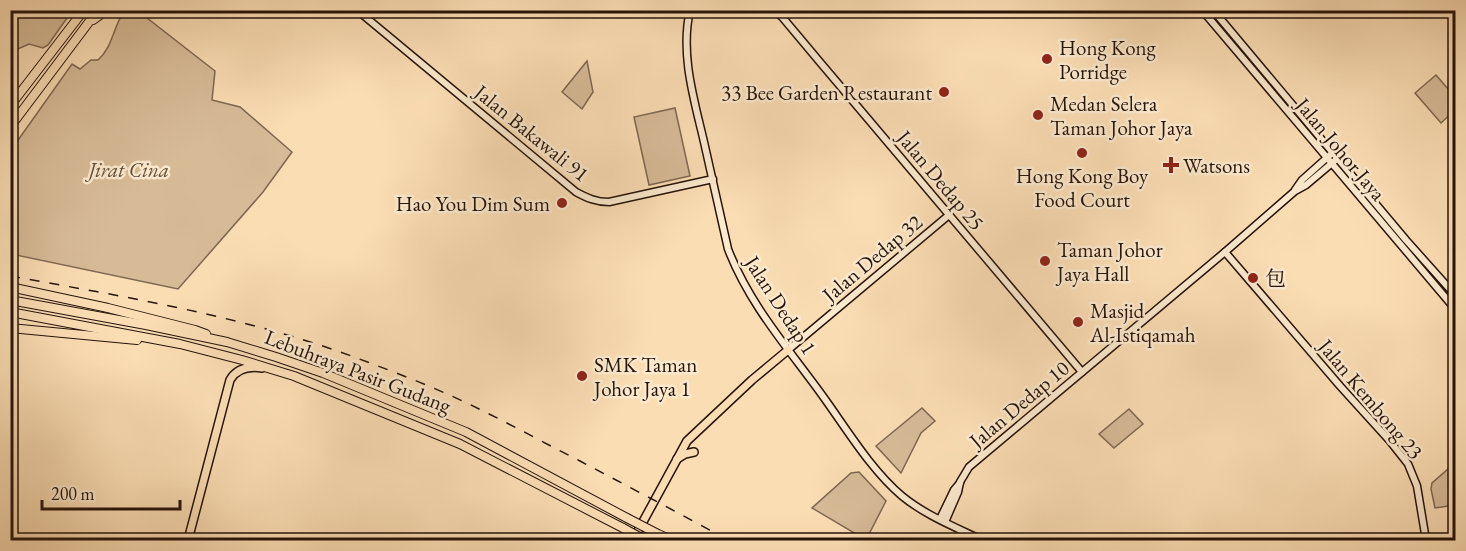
<svg xmlns="http://www.w3.org/2000/svg" width="1466" height="551" viewBox="0 0 1466 551" font-family="'EB Garamond','Noto Serif SC',serif">
<style>
.green{fill:#d7bb97;stroke:#7e6750;stroke-width:1.5}
.lines{fill:none;stroke-linecap:round;stroke-linejoin:round}
.secondary-casing{stroke:#261308;stroke-width:9}
.primary-casing{stroke:#261308;stroke-width:10}
.highway-casing{stroke:#261308;stroke-width:10}
.secondary{stroke:#fce9ce;stroke-width:6}
.primary{stroke:#fbddb4;stroke-width:7}
.highway{stroke:#fbddb4;stroke-width:8}
.rail{stroke:#261308;stroke-width:1.5;stroke-dasharray:10 10;stroke-linecap:butt}
.highway-bridge-casing{stroke:#261308;stroke-width:10;stroke-linecap:butt}
.highway-bridge{stroke:#fbddb4;stroke-width:8}
.poi-dot{fill:#8f2418;stroke:#fce9ce;stroke-width:2}
.labels{text-anchor:middle;dominant-baseline:central;stroke-width:5;stroke-linejoin:round;paint-order:stroke}
.poi-label{font-size:21px;fill:#261308;stroke:#fce9ce;text-anchor:start}
.street-label{font-size:21px;fill:#261308;stroke:#fce9ce}
.park-label{font-size:21px;font-style:italic;fill:#644e3a;stroke:#fce9ce}
</style>
<rect width="100%" height="100%" fill="#fbddb4"/>
<filter id="stains"><feTurbulence type="fractalNoise" baseFrequency=".00333" numOctaves="4"/><feColorMatrix values="0 0 0 0 .2 0 0 0 0 .09 0 0 0 0 .02 0 0 0 .5 -.17"/></filter>
<radialGradient id="worn" r=".72"><stop offset=".6" stop-color="#630" stop-opacity="0"/><stop offset="1" stop-color="#630" stop-opacity=".3"/></radialGradient>
<g class="green">
<polygon points="11,10 72,10 72,11 48,45 43,48 29,44 11,52"/>
<path d="M125,10L138,11L215,71L212,100L240,107L292,152L263,192L178,289L11,254V150L72,64L80,69L91,60H98C113,47 113,26 125,10Z"/>
<polygon points="587,61 593,92 582,109 562,92"/>
<polygon points="1436,75 1455,97 1455,110 1441,123 1415,93"/>
<polygon points="675,108 690,176 649,185 634,117"/>
<polygon points="922,408 935,421 921,433 901,473 876,446"/>
<polygon points="1129,409 1143,424 1114,448 1099,434"/>
<polygon points="1455,463 1455,505 1435,508 1431,489 1432,483"/>
<polygon points="859,472 886,501 866,540 812,508 851,473"/>
</g>
<g class="lines">
<g class="secondary-casing">
<g id="secondary">
<path d="M357,10L576,192C587,198 596,202 609,202L713,179"/>
<path d="M690,10C680,54 694,99 704,142C712,178 720,213 728,249C749,304 788,348 822,395C846,428 871,470 902,496C925,515 955,527 982,540"/>
<polyline points="774,10 783,18 819,61 1082,372"/>
<polyline points="1202,10 1456,310"/>
<polyline points="1213,10 1406,240 1456,296"/>
<polyline points="1295,190 1302,180 1330,155"/>
<polyline points="1225,252 1340,386 1389,440 1408,464 1417,486 1426,540"/>
<polyline points="788,350 949,215"/>
<polyline points="940,519 954,490 960,483"/>
<polyline points="945,522 958,492 960,482 969,467 1225,252 1295,191 1306,185 1338,158"/>
</g>
</g>
<g class="primary-casing">
<g id="primary">
<polyline points="677,459 685,454 694,452"/>
<polyline points="10,537 24,540"/>
<path d="M188,540L230,380C237,368 249,366 262,368"/>
<polyline points="633,540 687,441 752,380 788,350"/>
</g>
</g>
<g class="highway-casing">
<g id="highway">
<polyline points="93,20 107,10"/>
<polyline points="10,106 84,10"/>
<polyline points="10,127 98,10"/>
<polyline points="10,287 108,308 195,330 206,334"/>
<polyline points="10,300 146,325 227,342 276,357 323,373 466,432 627,518"/>
<polyline points="10,312 180,344 242,360 294,376 460,444 623,528"/>
<polyline points="10,328 137,340"/>
<polyline points="658,534 671,540"/>
</g>
</g>
<use href="#secondary" class="secondary"/>
<use href="#primary" class="primary"/>
<use href="#highway" class="highway"/>
<path class="rail" d="M10,276C126,297 243,316 354,357C397,373 442,390 483,411C516,427 548,445 580,461C629,487 679,513 728,540"/>
<g class="highway-bridge-casing">
<g id="highway-bridge">
<polyline points="627,518 658,534"/>
<polyline points="623,528 645,540"/>
</g>
</g>
<use href="#highway-bridge" class="highway-bridge"/>
</g>
<g class="poi-dot">
<circle cx="1047" cy="59" r="6"/>
<circle cx="944" cy="92" r="6"/>
<circle cx="1038" cy="115" r="6"/>
<circle cx="1082" cy="153" r="6"/>
<path d="M1168 156h6v6h6v6h-6v6h-6v-6h-6v-6h6z"/>
<circle cx="562" cy="203" r="6"/>
<circle cx="1045" cy="261" r="6"/>
<circle cx="1253" cy="278" r="6"/>
<circle cx="1078" cy="322" r="6"/>
<circle cx="582" cy="376" r="6"/>
</g>
<g class="labels">
<g class="poi-label">
<text x="1059" y="47">Hong Kong<tspan x="1059" dy="24">Porridge</tspan></text>
<text x="932" y="92" text-anchor="end">33 Bee Garden Restaurant</text>
<text x="1050" y="103">Medan Selera<tspan x="1050" dy="24">Taman Johor Jaya</tspan></text>
<text x="1183" y="165">Watsons</text>
<text x="1082" y="175" text-anchor="middle">Hong Kong Boy<tspan x="1082" dy="24">Food Court</tspan></text>
<text x="550" y="203" text-anchor="end">Hao You Dim Sum</text>
<text x="1057" y="249">Taman Johor<tspan x="1057" dy="24">Jaya Hall</tspan></text>
<text x="1265" y="278">包</text>
<text x="1090" y="310">Masjid<tspan x="1090" dy="24">Al-Istiqamah</tspan></text>
<text x="594" y="364">SMK Taman<tspan x="594" dy="24">Johor Jaya 1</tspan></text>
</g>
<g class="street-label">
<text transform="translate(532 133) rotate(39)">Jalan Bakawali 91</text>
<text transform="translate(1341 149) rotate(50)">Jalan Johor Jaya</text>
<text transform="translate(941 180) rotate(50)">Jalan Dedap 25</text>
<text transform="translate(872 258) rotate(-40)">Jalan Dedap 32</text>
<text transform="translate(781 305) rotate(57)">Jalan Dedap 1</text>
<text transform="translate(358 371) rotate(21)">Lebuhraya Pasir Gudang</text>
<text transform="translate(1371 399) rotate(50)">Jalan Kembong 23</text>
<text transform="translate(1019 404) rotate(-40)">Jalan Dedap 10</text>
</g>
<g class="park-label">
<text x="129" y="169">Jirat Cina</text>
</g>
</g>
<rect width="1466" height="551" fill="none" stroke="#fbddb4" stroke-width="36"/>
<rect x="12" y="12" width="1442" height="527" fill="none" stroke="#261308" stroke-width="3"/>
<rect x="18" y="18" width="1430" height="515" fill="none" stroke="#261308" stroke-width="1.5"/>
<path d="M42 500v9h138v-9" fill="none" stroke="#261308" stroke-width="3"/>
<text x="51" y="500" font-size="18" fill="#261308" stroke="#fce9ce" stroke-width="4.5" paint-order="stroke">200 m</text>
<rect width="100%" height="100%" filter="url(#stains)"/>
<rect width="100%" height="100%" fill="url(#worn)"/>
</svg>
